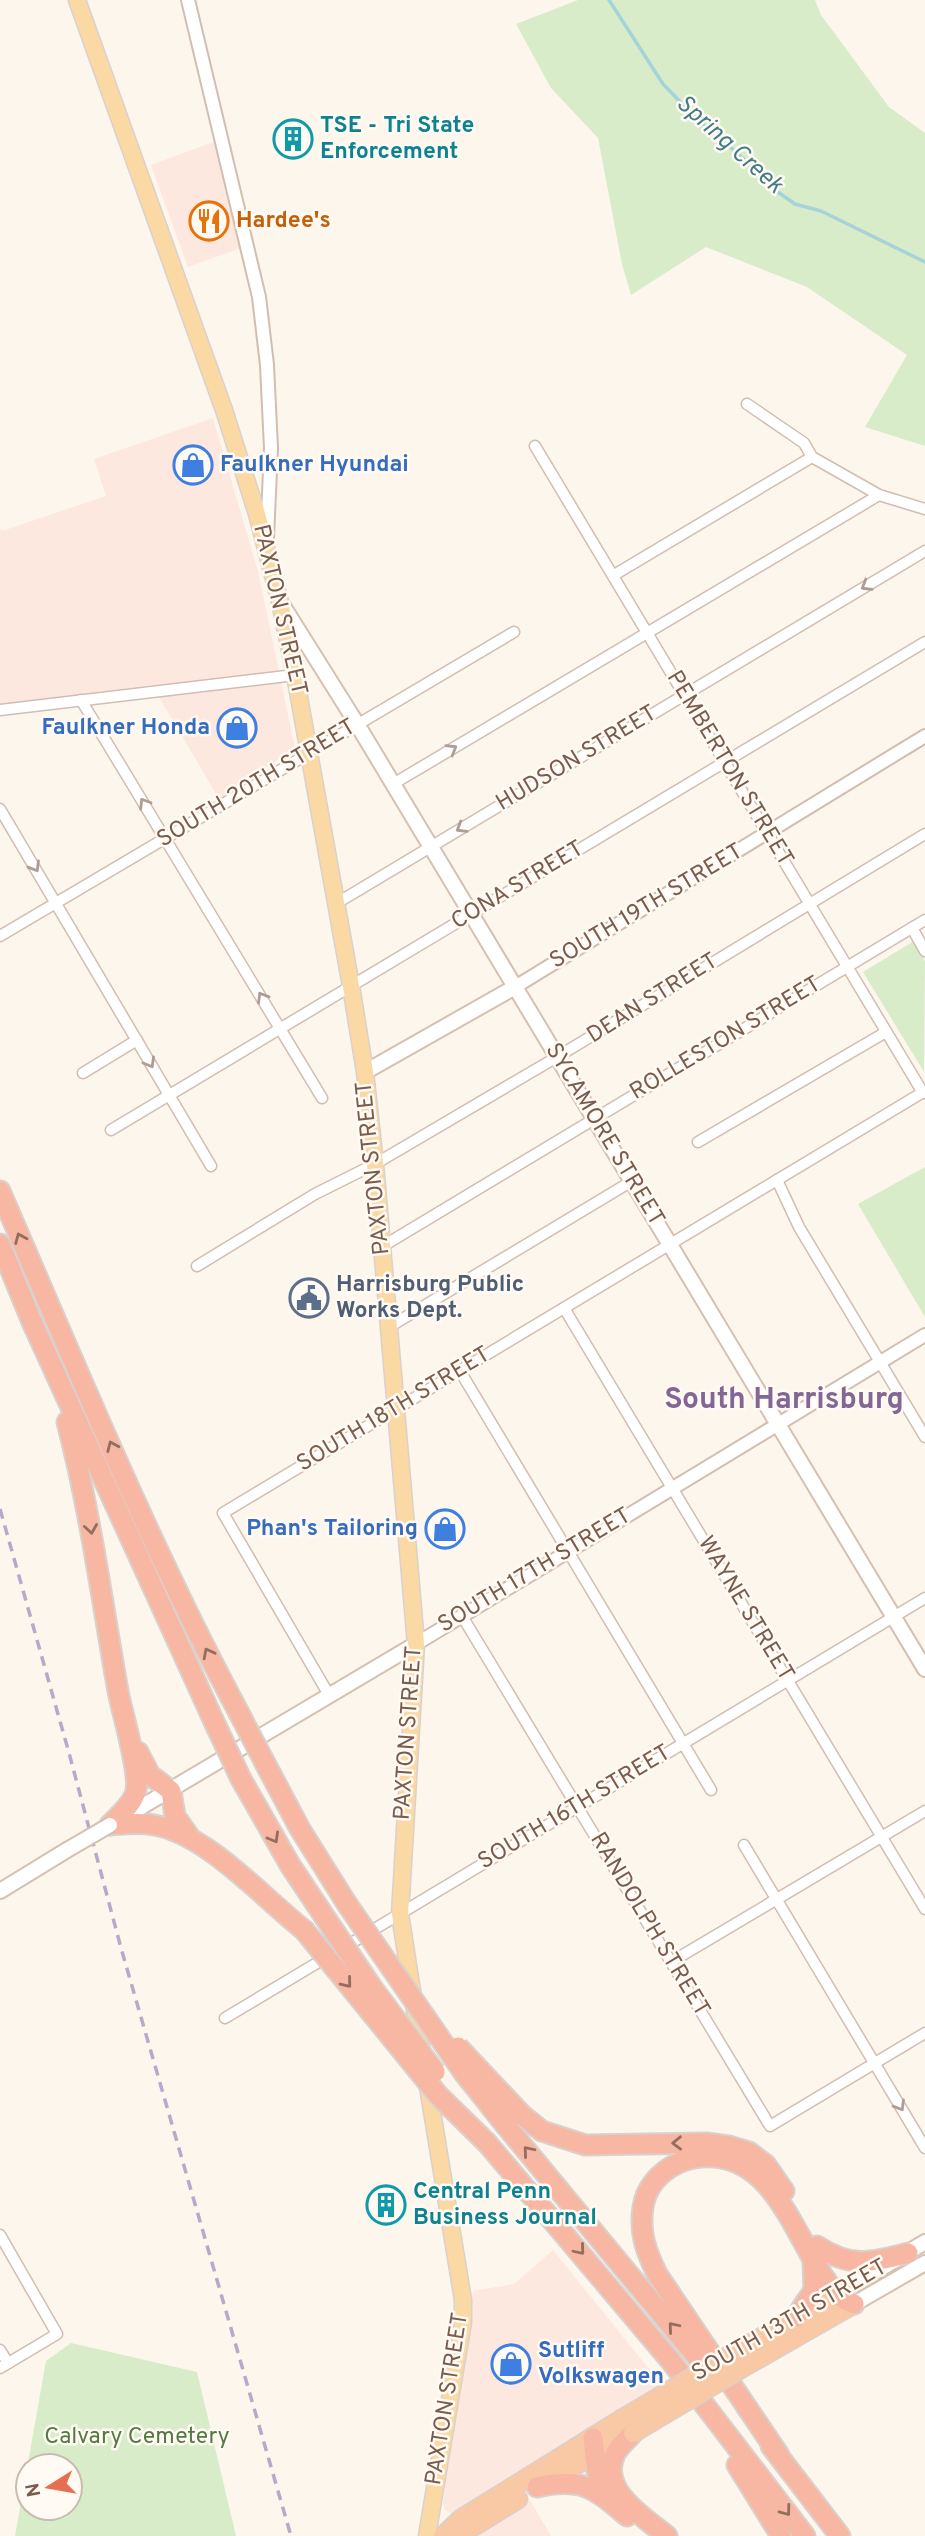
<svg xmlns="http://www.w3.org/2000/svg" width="925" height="2536" viewBox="0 0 925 2536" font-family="Overpass,sans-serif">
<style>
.commercial{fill:#fde8e0}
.green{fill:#d8ecc9;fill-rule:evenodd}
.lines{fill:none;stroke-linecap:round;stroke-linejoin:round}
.stream{stroke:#a5d3da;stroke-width:3.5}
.minor-casing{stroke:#d1beb0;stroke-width:13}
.tertiary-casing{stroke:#d1beb0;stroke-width:16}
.secondary-casing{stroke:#d6c0b0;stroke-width:18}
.primary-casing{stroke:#dad1cd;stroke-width:19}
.trunk-casing{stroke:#dad1cd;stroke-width:21}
.motorway-casing{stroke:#dad1cd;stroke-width:23}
.minor{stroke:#fff;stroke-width:10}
.tertiary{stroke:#fff;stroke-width:12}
.secondary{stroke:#fff;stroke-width:14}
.primary{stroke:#fbd9a5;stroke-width:16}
.trunk{stroke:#f9c8a4;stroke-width:18}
.motorway{stroke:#f7b7a3;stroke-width:19}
.rail{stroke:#b9a8c9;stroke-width:3.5;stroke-dasharray:10 7;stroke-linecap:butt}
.secondary-bridge-casing{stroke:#d6c0b0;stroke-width:18;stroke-linecap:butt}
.trunk-bridge-casing{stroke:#dad1cd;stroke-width:21;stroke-linecap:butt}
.motorway-bridge-casing{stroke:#dad1cd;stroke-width:23;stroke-linecap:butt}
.secondary-bridge{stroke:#fff;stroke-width:14}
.trunk-bridge{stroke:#f9c8a4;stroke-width:18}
.motorway-bridge{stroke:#f7b7a3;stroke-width:19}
.oneway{stroke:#af9d94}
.oneway2{stroke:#936e5e}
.labels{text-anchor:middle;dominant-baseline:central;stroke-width:5;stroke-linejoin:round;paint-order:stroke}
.culture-label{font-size:23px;font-weight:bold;fill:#0d838f;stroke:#fffaf3;text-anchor:start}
.food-label{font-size:23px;font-weight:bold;fill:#c56008;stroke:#fffaf3;text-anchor:start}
.shop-label{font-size:23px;font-weight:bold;fill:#366cbe;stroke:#fffaf3;text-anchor:start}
.street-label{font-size:23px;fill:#7a5c4d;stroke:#fffaf3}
.service-label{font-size:23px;font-weight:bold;fill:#4e5e75;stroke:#fffaf3;text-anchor:start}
.park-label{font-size:23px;fill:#537a41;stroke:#fffaf3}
.water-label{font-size:24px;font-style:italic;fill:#437c86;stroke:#fffaf3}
.district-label{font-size:30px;font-weight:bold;fill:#846695;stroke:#fffaf3}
</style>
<rect width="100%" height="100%" fill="#fdf6ec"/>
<g class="commercial">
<polygon points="216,141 241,248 188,267 151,165"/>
<polygon points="213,418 258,571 295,748 219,799 152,685 0,705 0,528 2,531 106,496 94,459"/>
<polygon points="553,2250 662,2385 454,2515 445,2510 443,2503 473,2291 514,2284"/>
<polygon points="530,2500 551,2536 468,2536"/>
</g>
<g class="green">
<polygon points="578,0 815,0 821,15 889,107 925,133 925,446 865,427 907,355 807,287 706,247 631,295 622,264 598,138 551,88 516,24"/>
<polygon points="914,941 925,961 924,1072 863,972"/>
<polygon points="925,1167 925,1317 858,1204"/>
<path d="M71,2343L197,2372L236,2536H15L46,2361ZM28,2466H70V2508H28Z"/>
</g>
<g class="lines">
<polyline class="stream" points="609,0 663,84 692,114 745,160 762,181 795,204 821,211 925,262"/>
<g class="minor-casing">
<g id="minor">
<polyline points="747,404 804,443 812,457 879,495 925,509"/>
<polyline points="535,446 923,1093"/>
<polyline points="614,575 812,457"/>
<polyline points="81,700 322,1098"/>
<polyline points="0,710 295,675"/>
<polyline points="393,784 879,495"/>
<polyline points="0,809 211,1166"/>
<polyline points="337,903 925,551"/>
<polyline points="912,928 925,951"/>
<polyline points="0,936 514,632"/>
<polyline points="83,1073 137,1040"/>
<polyline points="111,1130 925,642"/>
<polyline points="698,1142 886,1032"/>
<polyline points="777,1180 799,1227 925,1437"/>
<polyline points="383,1246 925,920"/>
<polyline points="197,1266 315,1194 375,1164 557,1057 925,834"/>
<polyline points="564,1308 925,1909"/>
<polyline points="389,1327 632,1181"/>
<polyline points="460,1371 711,1790"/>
<polyline points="462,1616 770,2126 925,2033"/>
<polyline points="329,1695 223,1513 925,1091"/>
<polyline points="744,1845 925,2148"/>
<polyline points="343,1948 925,1598"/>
<polyline points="671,1962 925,1811"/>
<polyline points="225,2018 327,1957"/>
<polyline points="0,2235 57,2334 0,2368"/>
<polyline points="0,2350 8,2363"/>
</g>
</g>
<g class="tertiary-casing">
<g id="tertiary">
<polyline points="188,0 259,297 267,365 271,448 267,538"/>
<polyline points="515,987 925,736"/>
<polyline points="416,1644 925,1335"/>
</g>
</g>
<g class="secondary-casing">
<g id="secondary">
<polyline points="283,606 357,724 925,1669"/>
<polyline points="365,1072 515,987"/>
<polyline points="121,1819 416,1644"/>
<polyline points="0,1891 67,1850"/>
<polyline points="845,2290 925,2242"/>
<polyline points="854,2304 925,2263"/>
</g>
</g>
<g class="primary-casing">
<g id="primary">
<polyline points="77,0 224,410 257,514 280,602 295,675 351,986 365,1072 375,1164 416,1644 400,1914 422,2055"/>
<polyline points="427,2081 463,2300 463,2322 427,2536"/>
</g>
</g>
<g class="trunk-casing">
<g id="trunk">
<polyline points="725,2358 845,2290"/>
<polyline points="742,2368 854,2304"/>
<polyline points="542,2484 627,2436"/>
<polyline points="443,2536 461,2519 622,2419"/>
<polyline points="458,2536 518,2499"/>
</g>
</g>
<g class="motorway-casing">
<g id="motorway">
<path d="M0,1191C76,1366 149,1545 239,1713"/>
<polyline points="0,1244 32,1322 216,1726"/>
<path d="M67,1422C90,1511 102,1601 118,1691C122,1713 140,1771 136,1791C133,1804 119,1815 110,1825"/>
<polyline points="138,1752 150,1775 171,1791 175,1816 189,1836"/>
<polyline points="266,1765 300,1829 347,1904"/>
<polyline points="241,1779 290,1865 324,1916"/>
<path d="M110,1825C124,1824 140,1822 154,1825C207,1834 262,1897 304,1930"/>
<polyline points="522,2115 542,2131 585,2145 706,2143 729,2146 749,2152 766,2165 784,2191"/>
<polyline points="507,2127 707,2369"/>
<polyline points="487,2143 670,2360 805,2536"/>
<path d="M817,2246C850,2268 871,2263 908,2253"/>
<polyline points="796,2317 814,2290 813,2262"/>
<path d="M633,2433C628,2439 619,2446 615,2454C598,2490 644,2517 667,2536"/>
<polyline points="593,2438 597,2472 613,2500"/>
<polyline points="771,2446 840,2536"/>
<path d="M779,2455L657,2274C646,2251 639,2233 643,2207C646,2187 660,2172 678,2163C689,2158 702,2156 715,2157C781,2163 798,2251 836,2293C840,2298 848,2301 854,2304"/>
<polyline points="737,2465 781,2536"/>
<path d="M537,2487C582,2477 594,2488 627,2516"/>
</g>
</g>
<use href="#minor" class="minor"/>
<use href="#tertiary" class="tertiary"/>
<use href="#secondary" class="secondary"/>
<use href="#primary" class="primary"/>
<use href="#trunk" class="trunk"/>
<use href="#motorway" class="motorway"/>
<polyline class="rail" points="0,1509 69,1753 121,1948 291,2536"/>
<g class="secondary-bridge-casing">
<polyline id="secondary-bridge" points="67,1850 110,1825"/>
</g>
<g class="trunk-bridge-casing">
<g id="trunk-bridge">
<polyline points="622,2419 725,2358"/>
<polyline points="633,2433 742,2368"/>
</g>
</g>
<g class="motorway-bridge-casing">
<g id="motorway-bridge">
<polyline points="239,1713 266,1765"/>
<polyline points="216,1726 241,1779"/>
<polyline points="347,1904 464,2073 507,2127"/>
<polyline points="324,1916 371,1986 435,2072"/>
<polyline points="304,1930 438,2095 487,2143"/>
<polyline points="458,2047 522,2115"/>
</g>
</g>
<use href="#secondary-bridge" class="secondary-bridge"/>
<use href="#trunk-bridge" class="trunk-bridge"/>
<use href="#motorway-bridge" class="motorway-bridge"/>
</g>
<defs><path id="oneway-chevron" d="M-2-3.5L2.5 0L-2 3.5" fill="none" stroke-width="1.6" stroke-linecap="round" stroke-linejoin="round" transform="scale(1.75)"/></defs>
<g class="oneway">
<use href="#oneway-chevron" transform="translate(866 586) rotate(149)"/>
<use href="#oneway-chevron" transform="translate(452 749) rotate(-31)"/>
<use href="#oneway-chevron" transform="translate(144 803) rotate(-122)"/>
<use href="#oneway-chevron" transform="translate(461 828) rotate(149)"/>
<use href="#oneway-chevron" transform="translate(35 867) rotate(59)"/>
<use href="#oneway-chevron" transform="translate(262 997) rotate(-121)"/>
<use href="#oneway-chevron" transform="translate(150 1063) rotate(60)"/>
<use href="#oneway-chevron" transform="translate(900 2106) rotate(59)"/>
</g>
<g class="oneway2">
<use href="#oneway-chevron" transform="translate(20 1238) rotate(-113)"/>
<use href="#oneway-chevron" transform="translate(112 1446) rotate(-114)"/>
<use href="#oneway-chevron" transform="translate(91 1529) rotate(81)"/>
<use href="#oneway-chevron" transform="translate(208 1653) rotate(-117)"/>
<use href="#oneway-chevron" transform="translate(274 1838) rotate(60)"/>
<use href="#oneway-chevron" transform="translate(347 1983) rotate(51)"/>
<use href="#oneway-chevron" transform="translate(677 2143) rotate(179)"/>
<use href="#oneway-chevron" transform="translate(528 2151) rotate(-130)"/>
<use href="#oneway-chevron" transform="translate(580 2250) rotate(50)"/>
<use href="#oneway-chevron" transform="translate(673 2327) rotate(-130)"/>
<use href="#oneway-chevron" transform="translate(786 2511) rotate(53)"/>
</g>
<defs>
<g id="building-ring" transform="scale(2.0125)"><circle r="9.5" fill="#fffaf3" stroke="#0f9aa8" stroke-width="1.5"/><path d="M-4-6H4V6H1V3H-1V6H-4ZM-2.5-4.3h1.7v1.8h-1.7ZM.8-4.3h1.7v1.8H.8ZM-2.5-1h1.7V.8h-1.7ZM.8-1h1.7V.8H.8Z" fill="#0f9aa8"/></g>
<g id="restaurant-ring" transform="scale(2.0125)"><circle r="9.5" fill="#fffaf3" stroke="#e8710a" stroke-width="1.5"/><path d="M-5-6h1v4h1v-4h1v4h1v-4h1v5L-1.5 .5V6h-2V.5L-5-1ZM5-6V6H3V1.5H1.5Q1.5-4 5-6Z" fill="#e8710a"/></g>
<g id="shop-ring" transform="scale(2.0125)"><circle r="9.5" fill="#fffaf3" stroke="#3f7fe0" stroke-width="1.5"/><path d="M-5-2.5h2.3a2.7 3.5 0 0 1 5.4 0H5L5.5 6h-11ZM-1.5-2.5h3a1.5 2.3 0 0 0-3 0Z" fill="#3f7fe0"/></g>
<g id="civic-ring" transform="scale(2.0125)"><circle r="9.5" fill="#fffaf3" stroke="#5c6f8a" stroke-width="1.5"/><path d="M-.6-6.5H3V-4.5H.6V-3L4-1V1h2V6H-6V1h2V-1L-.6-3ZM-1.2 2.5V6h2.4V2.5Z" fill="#5c6f8a"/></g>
</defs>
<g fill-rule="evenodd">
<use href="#building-ring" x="293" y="139"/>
<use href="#restaurant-ring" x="209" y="221"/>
<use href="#shop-ring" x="193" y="465"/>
<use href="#shop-ring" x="237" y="728"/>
<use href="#civic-ring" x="309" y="1298"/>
<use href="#shop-ring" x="445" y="1529"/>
<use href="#building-ring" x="386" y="2205"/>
<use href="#shop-ring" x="511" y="2364"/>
</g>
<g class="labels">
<g class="culture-label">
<text x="320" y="126">TSE - Tri State<tspan x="320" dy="26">Enforcement</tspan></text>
<text x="413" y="2192">Central Penn<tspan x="413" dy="26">Business Journal</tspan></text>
</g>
<g class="food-label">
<text x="236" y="221">Hardee's</text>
</g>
<g class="shop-label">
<text x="220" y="465">Faulkner Hyundai</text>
<text x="210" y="728" text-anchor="end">Faulkner Honda</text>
<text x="418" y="1529" text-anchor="end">Phan's Tailoring</text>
<text x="538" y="2351">Sutliff<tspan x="538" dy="26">Volkswagen</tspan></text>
</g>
<g class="street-label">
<text transform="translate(279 610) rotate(77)">PAXTON STREET</text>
<text transform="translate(577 759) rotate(-31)">HUDSON STREET</text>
<text transform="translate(729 769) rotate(59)">PEMBERTON STREET</text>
<text transform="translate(257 784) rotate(-31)">SOUTH 20TH STREET</text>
<text transform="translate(518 886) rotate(-31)">CONA STREET</text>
<text transform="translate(647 907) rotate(-31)">SOUTH 19TH STREET</text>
<text transform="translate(653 999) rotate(-32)">DEAN STREET</text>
<text transform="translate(726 1039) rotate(-31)">ROLLESTON STREET</text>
<text transform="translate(604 1135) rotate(59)">SYCAMORE STREET</text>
<text transform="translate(374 1168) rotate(-96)">PAXTON STREET</text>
<text transform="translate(394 1410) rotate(-31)">SOUTH 18TH STREET</text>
<text transform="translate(535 1571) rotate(-31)">SOUTH 17TH STREET</text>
<text transform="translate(745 1609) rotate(59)">WAYNE STREET</text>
<text transform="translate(409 1733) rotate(-86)">PAXTON STREET</text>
<text transform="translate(575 1808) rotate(-31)">SOUTH 16TH STREET</text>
<text transform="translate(649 1925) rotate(59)">RANDOLPH STREET</text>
<text transform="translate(790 2321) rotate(-30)">SOUTH 13TH STREET</text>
<text transform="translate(448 2399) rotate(-81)">PAXTON STREET</text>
</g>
<g class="service-label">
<text x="336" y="1285">Harrisburg Public<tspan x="336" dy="26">Works Dept.</tspan></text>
</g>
<g class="park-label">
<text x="137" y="2437">Calvary Cemetery</text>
</g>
<g class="water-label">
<text transform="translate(729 145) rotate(42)">Spring Creek</text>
</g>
<g class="district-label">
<text x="784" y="1400">South Harrisburg</text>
</g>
</g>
<g transform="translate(49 2487) rotate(259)"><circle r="33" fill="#fffaf3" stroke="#cabbb1" stroke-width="2"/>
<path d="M0-5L12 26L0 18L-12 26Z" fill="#e76f51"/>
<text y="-10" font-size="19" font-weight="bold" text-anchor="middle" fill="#7a5c4d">N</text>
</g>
</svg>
